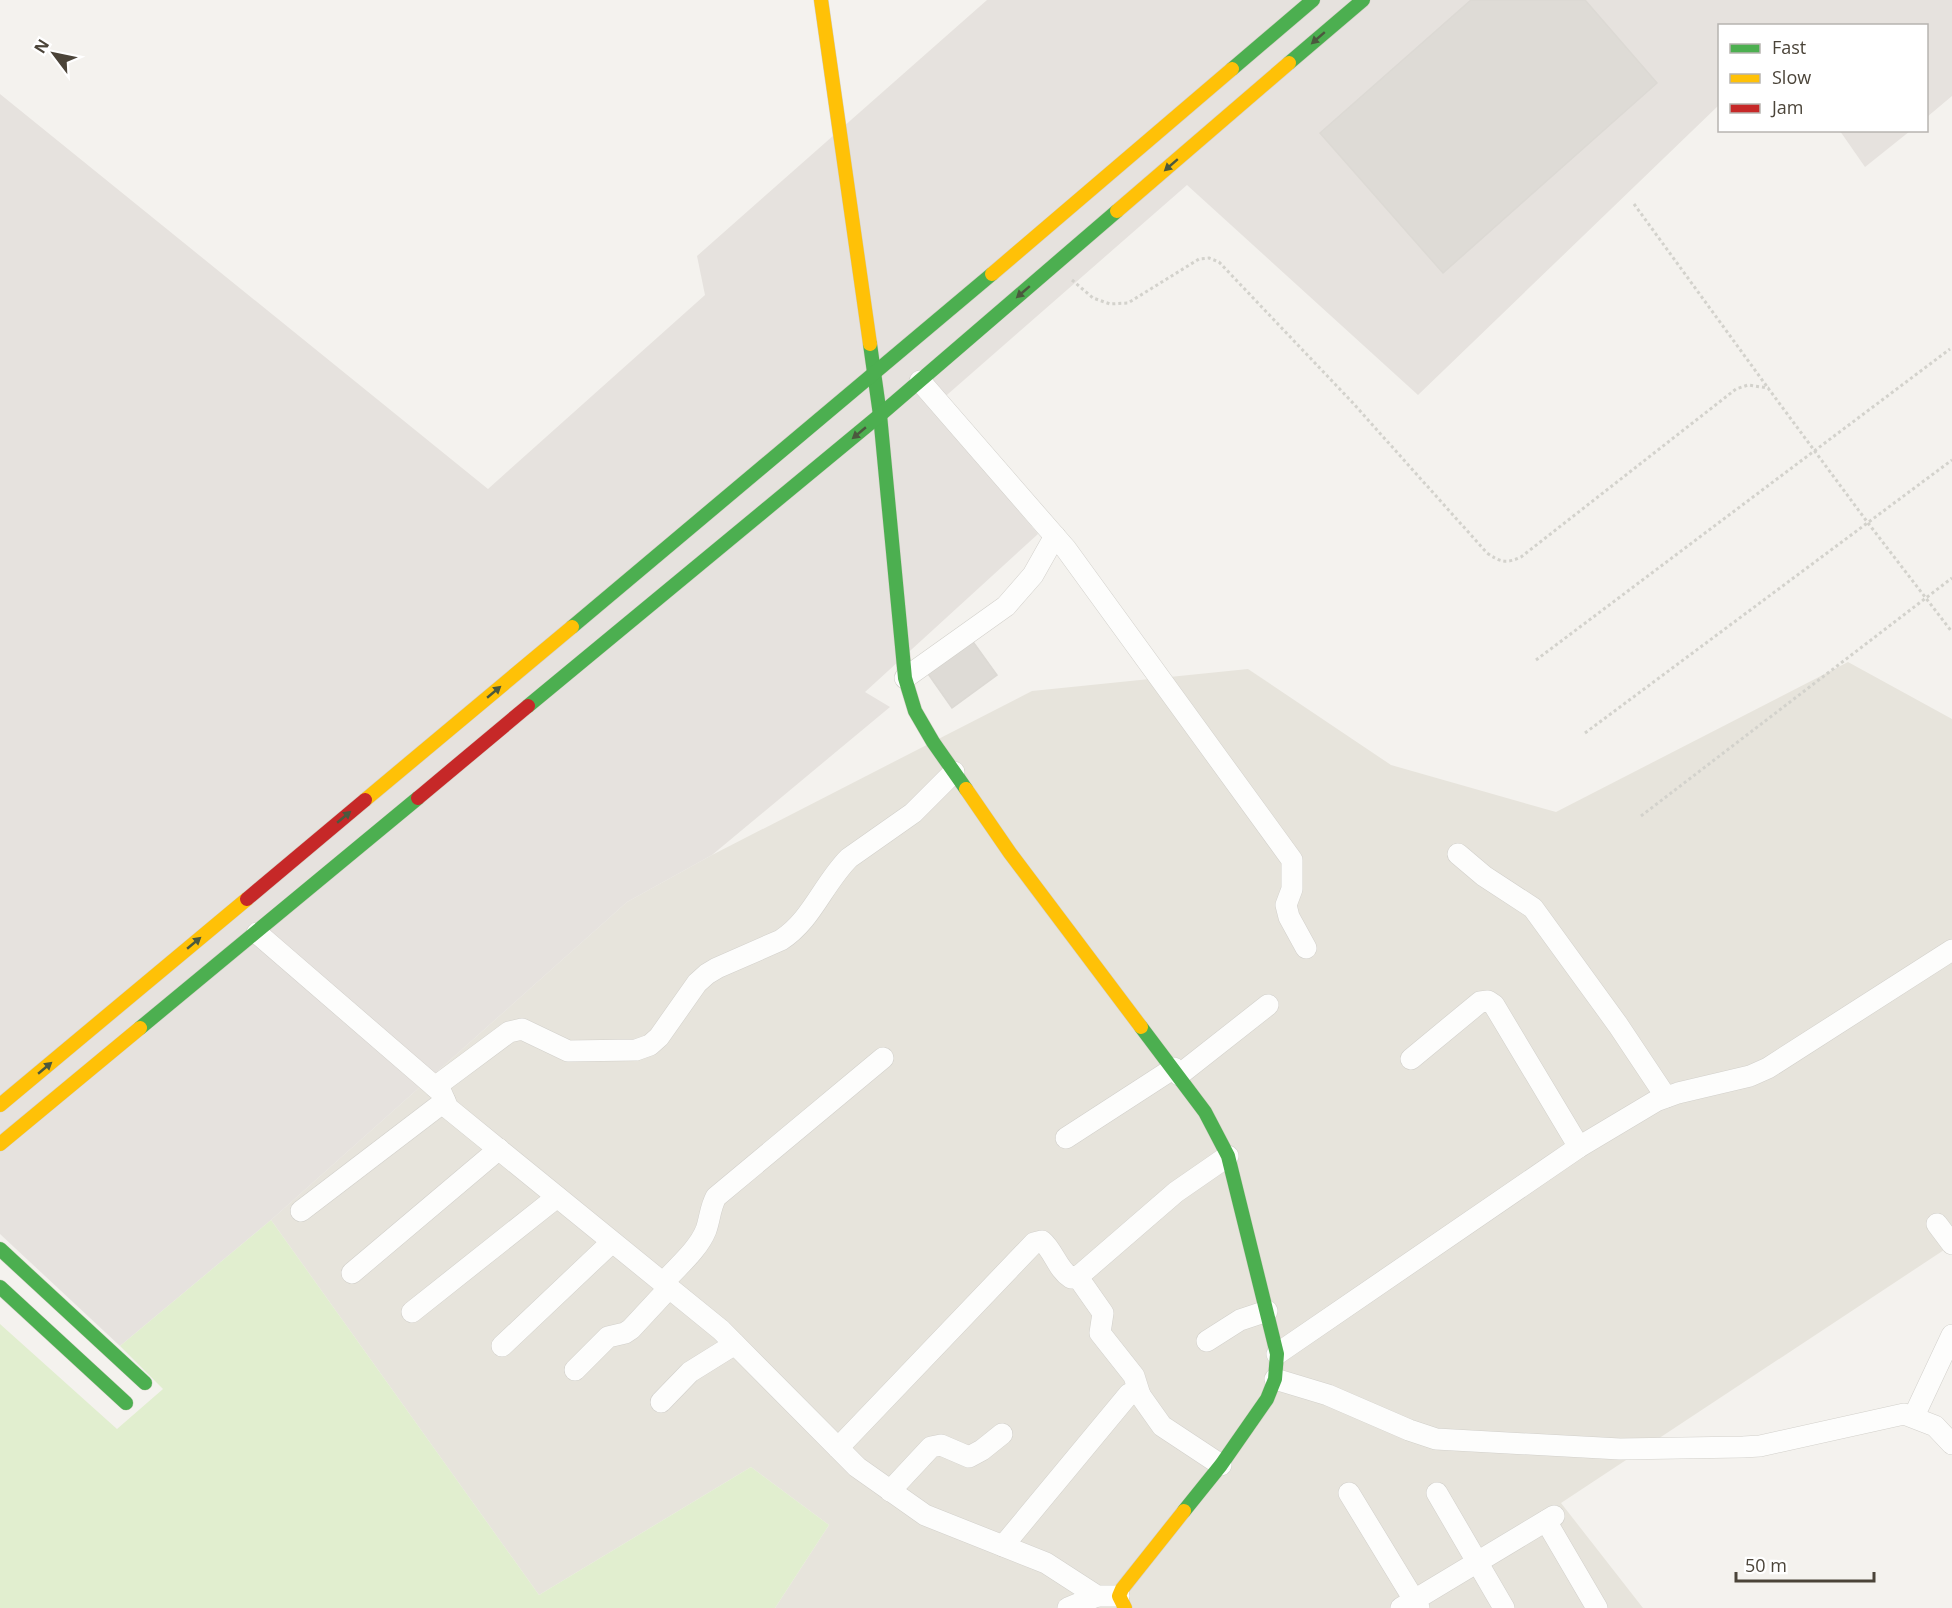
<svg xmlns="http://www.w3.org/2000/svg" width="1952" height="1608" viewBox="0 0 1952 1608" font-family="'Open Sans',sans-serif">
<style>
.residential{fill:#e7e4dc}
.industrial{fill:#e6e2de}
.green{fill:#e1eecf}
.building{fill:#dedbd6;stroke:#dcd9d4;stroke-width:1.5}
.lines{fill:none;stroke-linecap:round;stroke-linejoin:round}
.street-casing{stroke:#d2d0cb;stroke-width:22}
.fast-casing{stroke:#d3cfc5;stroke-width:15}
.slow-casing{stroke:#d3cfc5;stroke-width:15}
.jam-casing{stroke:#d3cfc5;stroke-width:15}
.path{stroke:#d3d2cc;stroke-width:3;stroke-dasharray:3 3;stroke-linecap:butt}
.street{stroke:#fdfdfc;stroke-width:21}
.fast{stroke:#4caf50;stroke-width:14}
.slow{stroke:#ffc107;stroke-width:14}
.jam{stroke:#c62828;stroke-width:14}
.oneway{fill:#4b593e}
</style>
<rect width="100%" height="100%" fill="#f4f2ee"/>
<polygon class="residential" points="1848,662 1952,719 1952,1242 1947,1248 1561,1503 1643,1608 775,1608 829,1525 751,1467 539,1595 271,1220 627,902 712,855 1032,691 1248,669 1391,765 1556,812"/>
<g class="industrial">
<polygon points="987,0 1952,0 1952,96 1927,117 1926,26 1720,26 1719,105 1418,395 1187,185 932,408 1038,534 865,692 890,707 712,855 627,902 271,1220 120,1346 0,1234 0,94 488,489 705,295 697,256"/>
<polygon points="1840,131 1910,131 1865,167"/>
</g>
<polygon class="green" points="271,1220 539,1595 751,1467 829,1525 775,1608 0,1608 0,1324 117,1429 163,1389 120,1346"/>
<g class="building">
<polygon points="1471,0 1585,0 1657,83 1443,273 1320,133"/>
<polygon points="971,639 997,675 952,708 926,671"/>
</g>
<g class="lines">
<g class="street-casing">
<g id="street">
<polyline points="920,381 1066,549 1292,860 1292,889 1286,905 1289,917 1306,948"/>
<polyline points="905,678 1006,606 1033,575 1055,536"/>
<polyline points="1458,854 1484,876 1533,908 1618,1025 1666,1097"/>
<polyline points="257,933 441,1092 448,1108 721,1330 857,1467 925,1515 1046,1563 1097,1596 1119,1596"/>
<polyline points="1411,1059 1480,1002 1488,1001 1494,1005 1579,1147"/>
<polyline points="1179,1075 1268,1005"/>
<path d="M435,1087L509,1032L522,1029L568,1051L636,1050L650,1045L659,1037L697,983L707,974L717,968L781,940C812,920 823,884 849,858L913,813L954,772"/>
<polyline points="1066,1138 1174,1068"/>
<polyline points="301,1211 445,1101"/>
<polyline points="1937,1224 1952,1244"/>
<polyline points="352,1273 499,1149"/>
<polyline points="1077,1276 1103,1313 1100,1333 1134,1376 1140,1395"/>
<path d="M663,1283C677,1267 698,1250 706,1230C710,1219 710,1208 716,1197L883,1058"/>
<polyline points="412,1312 557,1197"/>
<polyline points="1207,1341 1240,1320 1267,1311"/>
<polyline points="502,1346 612,1242"/>
<polyline points="1277,1354 1579,1147 1656,1101 1678,1093 1750,1076 1768,1068 1952,950"/>
<polyline points="575,1370 608,1337 625,1333 631,1329 669,1288"/>
<polyline points="1275,1379 1328,1395 1409,1430 1436,1439 1620,1449 1743,1447 1760,1446 1904,1414 1935,1426 1952,1444"/>
<polyline points="661,1402 690,1372 735,1344"/>
<polyline points="1914,1416 1952,1335"/>
<path d="M838,1448L1034,1243L1042,1241C1054,1251 1057,1269 1071,1278L1080,1275L1176,1192L1228,1156"/>
<polyline points="890,1491 931,1447 941,1445 969,1457 982,1450 1002,1434"/>
<polyline points="1349,1493 1419,1608"/>
<polyline points="1437,1493 1504,1608"/>
<polyline points="1546,1521 1597,1608"/>
<polyline points="1003,1546 1129,1394 1134,1392 1140,1395 1162,1426 1221,1465"/>
<polyline points="1068,1608 1097,1596"/>
<polyline points="1401,1608 1554,1516"/>
</g>
</g>
<g class="fast-casing">
<g id="fast">
<polyline points="1289,63 1363,0"/>
<polyline points="1232,69 1313,0"/>
<polyline points="870,344 880,415 905,678 915,711 933,742 966,789"/>
<polyline points="572,627 992,274"/>
<polyline points="528,706 880,415 1117,211"/>
<polyline points="1141,1027 1205,1112 1228,1156 1277,1354 1275,1379 1267,1399 1221,1465 1184,1511"/>
<polyline points="140,1028 418,798"/>
<polyline points="0,1249 145,1383"/>
<polyline points="0,1287 126,1403"/>
</g>
</g>
<g class="slow-casing">
<g id="slow">
<polyline points="821,0 870,344"/>
<polyline points="1117,211 1289,63"/>
<polyline points="992,274 1232,69"/>
<polyline points="966,789 1010,853 1141,1027"/>
<polyline points="365,800 572,627"/>
<polyline points="0,1105 247,899"/>
<polyline points="0,1144 140,1028"/>
<polyline points="1125,1608 1119,1596 1122,1589 1184,1511"/>
</g>
</g>
<g class="jam-casing">
<g id="jam">
<polyline points="418,798 528,706"/>
<polyline points="247,899 365,800"/>
</g>
</g>
<g class="path">
<polyline points="1634,204 1768,388"/>
<path d="M1072,280L1093,298L1110,304L1128,303L1199,259L1209,258L1219,262L1352,402L1487,553C1500,562 1506,564 1521,557L1736,389L1748,385L1768,388L1868,523L1952,632"/>
<polyline points="1536,660 1950,349"/>
<polyline points="1585,733 1952,460"/>
<polyline points="1641,816 1952,578"/>
</g>
<use href="#street" class="street"/>
<use href="#fast" class="fast"/>
<use href="#slow" class="slow"/>
<use href="#jam" class="jam"/>
</g>
<defs><path id="oneway-solid" d="M-6-.8H1V-3.2L6.5 0L1 3.2V.8H-6Z" transform="scale(1.5)"/></defs>
<g class="oneway">
<use href="#oneway-solid" transform="translate(1318 38) rotate(139)"/>
<use href="#oneway-solid" transform="translate(1171 165) rotate(139)"/>
<use href="#oneway-solid" transform="translate(1023 292) rotate(139)"/>
<use href="#oneway-solid" transform="translate(859 433) rotate(140)"/>
<use href="#oneway-solid" transform="translate(494 692) rotate(-40)"/>
<use href="#oneway-solid" transform="translate(344 817) rotate(-40)"/>
<use href="#oneway-solid" transform="translate(194 943) rotate(-40)"/>
<use href="#oneway-solid" transform="translate(45 1068) rotate(-40)"/>
</g>
<rect x="1718" y="24" width="210" height="108" fill="#ffffff" stroke="#b7b4b0" stroke-width="1.5"/>
<rect x="1730" y="44" width="30" height="9" fill="#4caf50" stroke="#b7b4b0" stroke-width="1.5"/>
<text x="1772" y="54" font-size="18" fill="#4b4439">Fast</text>
<rect x="1730" y="74" width="30" height="9" fill="#ffc107" stroke="#b7b4b0" stroke-width="1.5"/>
<text x="1772" y="84" font-size="18" fill="#4b4439">Slow</text>
<rect x="1730" y="104" width="30" height="9" fill="#c62828" stroke="#b7b4b0" stroke-width="1.5"/>
<text x="1772" y="114" font-size="18" fill="#4b4439">Jam</text>
<g transform="translate(54 54) rotate(302)" stroke="#ffffff" stroke-width="4.5" paint-order="stroke">
<path d="M0-4.5L10 22L0 15L-10 22Z" fill="#4b4439"/>
<text y="-9" font-size="16" font-weight="bold" text-anchor="middle" fill="#4b4439">N</text>
</g>
<path d="M1736 1572v9h138v-9" fill="none" stroke="#4b4439" stroke-width="3"/>
<text x="1745" y="1572" font-size="18" fill="#4b4439" stroke="#ffffff" stroke-width="4.5" paint-order="stroke">50 m</text>
</svg>
